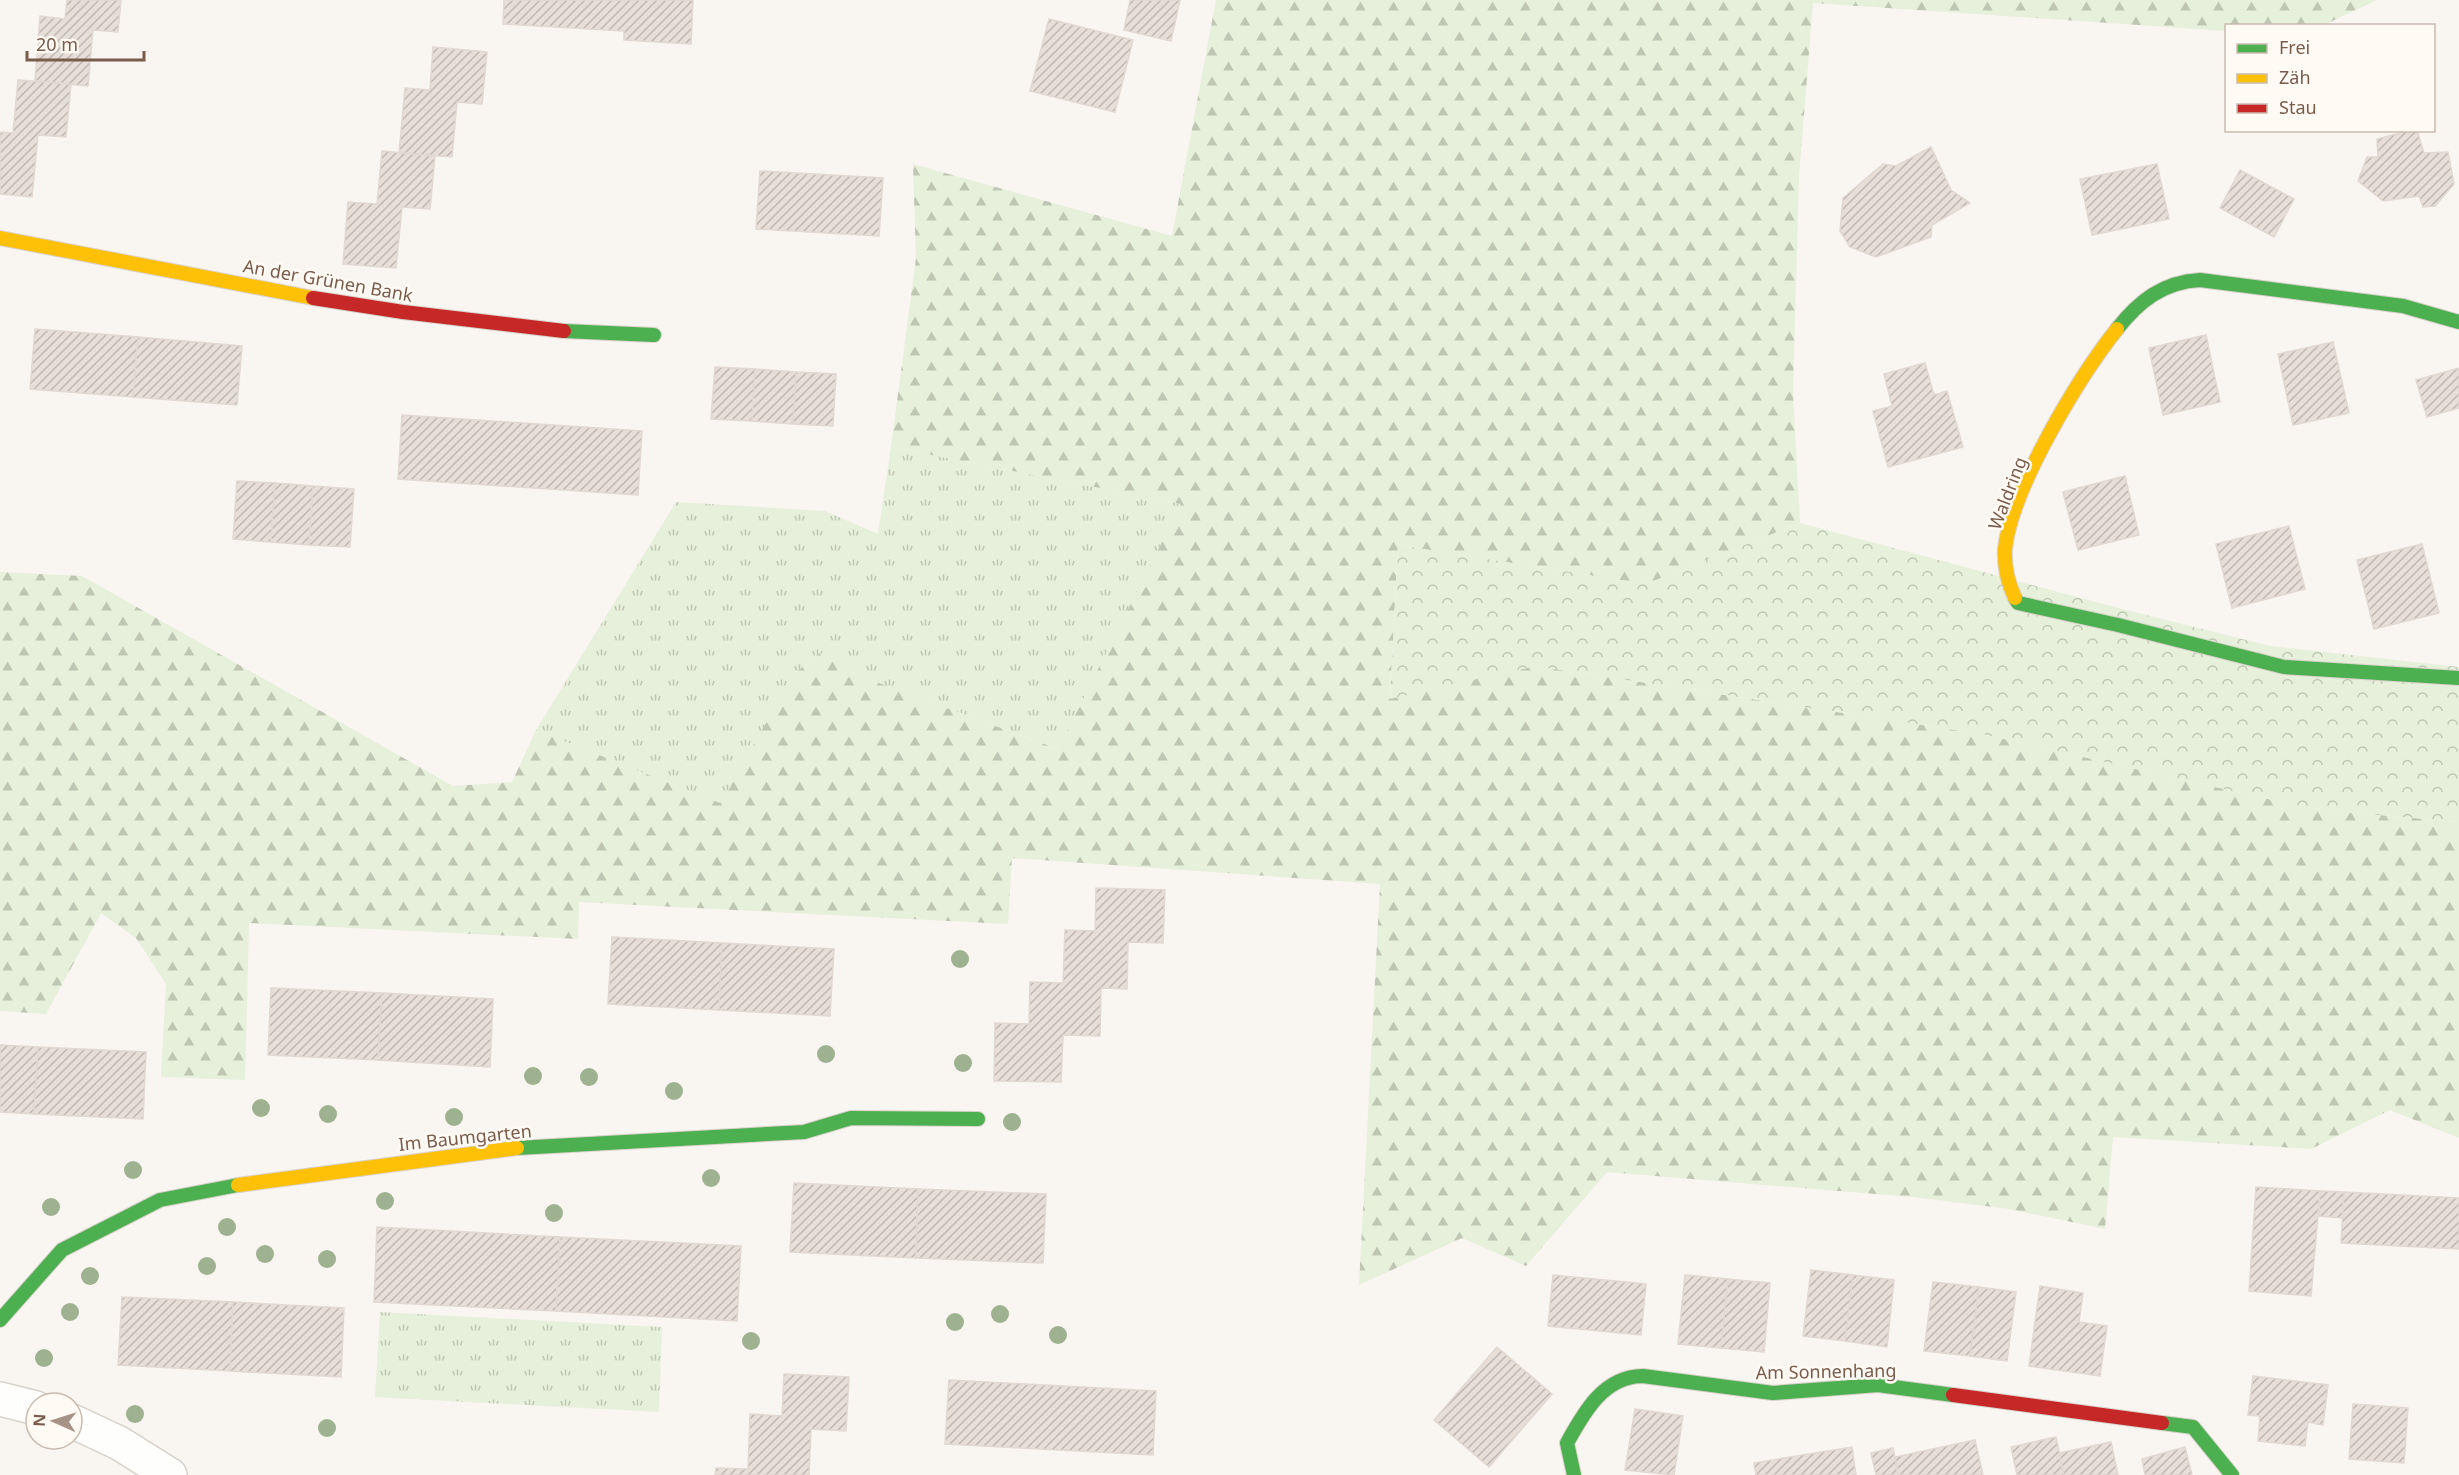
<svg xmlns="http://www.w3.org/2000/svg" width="2459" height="1475" viewBox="0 0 2459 1475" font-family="'Noto Sans',sans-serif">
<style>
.grass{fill:url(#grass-tufts)}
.forest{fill:url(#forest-firs)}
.park{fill:url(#park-crowns)}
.building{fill:url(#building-hatch);stroke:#e2d8d2;stroke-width:1.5}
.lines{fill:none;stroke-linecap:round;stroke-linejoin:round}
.street-casing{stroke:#d7d1cb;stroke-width:36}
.fast-casing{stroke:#d9d2cb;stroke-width:16}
.slow-casing{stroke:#d9d2cb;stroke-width:16}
.jam-casing{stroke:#d9d2cb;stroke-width:16}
.street{stroke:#fefefd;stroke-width:33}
.fast{stroke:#4caf50;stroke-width:14}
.slow{stroke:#ffc107;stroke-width:14}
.jam{stroke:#c62828;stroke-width:14}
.tree{fill:#9eb190}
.labels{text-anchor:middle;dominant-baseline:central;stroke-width:5;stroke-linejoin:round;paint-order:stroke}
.street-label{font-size:18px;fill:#7a5c4d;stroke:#fffaf3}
</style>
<defs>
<pattern id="grass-tufts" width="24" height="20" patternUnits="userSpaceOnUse" patternTransform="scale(1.5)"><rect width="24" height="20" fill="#e7f0db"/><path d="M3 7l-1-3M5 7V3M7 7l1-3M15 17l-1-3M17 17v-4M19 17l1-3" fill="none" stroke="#c0c6b4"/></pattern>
<pattern id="forest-firs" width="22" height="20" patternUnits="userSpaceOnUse" patternTransform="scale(1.5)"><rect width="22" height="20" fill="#e7f0db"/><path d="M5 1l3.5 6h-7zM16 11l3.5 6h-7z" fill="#c0c6b4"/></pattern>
<pattern id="park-crowns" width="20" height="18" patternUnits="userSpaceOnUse" patternTransform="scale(1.5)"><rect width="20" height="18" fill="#e7f0db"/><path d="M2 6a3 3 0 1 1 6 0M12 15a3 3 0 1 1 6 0" fill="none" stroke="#c0c6b4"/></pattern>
<pattern id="building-hatch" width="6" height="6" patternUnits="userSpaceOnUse" patternTransform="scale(1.5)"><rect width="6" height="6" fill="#e6ded7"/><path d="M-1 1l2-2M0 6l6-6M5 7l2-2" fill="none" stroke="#bfb7b1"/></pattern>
</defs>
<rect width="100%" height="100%" fill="#f9f5f0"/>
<g class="grass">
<polygon points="891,447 1181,504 1059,749 870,680 820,653 795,673 721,804 536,730 676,502 825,511 878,534"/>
<polygon points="380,1312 662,1327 659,1412 375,1397"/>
</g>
<polygon class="forest" points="1216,0 2377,0 2324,25 2226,26 2226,31 1813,3 1799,176 1793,394 1800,523 1646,584 1398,545 1390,698 1536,666 1982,734 2312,809 2459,822 2459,1138 2390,1110 2311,1149 2113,1137 2105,1229 2009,1209 1913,1197 1607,1172 1526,1266 1462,1238 1359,1285 1380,884 1012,858 1008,924 579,902 578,939 249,923 245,1080 161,1077 166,984 136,938 101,913 46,1014 0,1011 0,572 82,576 453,786 512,782 536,730 720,803 795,673 820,653 871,680 1058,749 1181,504 891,447 916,258 913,164 1172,236"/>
<polygon class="park" points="1800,523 2126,610 2270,646 2459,667 2459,822 2312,809 1982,734 1536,666 1390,699 1398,545 1646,584"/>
<g class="building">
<polygon points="67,0 121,0 118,32 93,30 88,86 35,81 40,16 65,19"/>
<polygon points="504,0 693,0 691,44 624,40 624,31 503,24"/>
<polygon points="1130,0 1180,0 1171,41 1124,30"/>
<polygon points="1049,19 1133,40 1115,112 1030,91"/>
<polygon points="433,47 487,52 482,104 457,102 452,157 399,153 405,88 430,90"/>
<polygon points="18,80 71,84 66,137 38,135 32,197 0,194 0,132 13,133"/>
<polygon points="2411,130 2417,130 2424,153 2448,152 2454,184 2435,206 2423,207 2419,196 2383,201 2358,181 2367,157 2378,157 2377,139"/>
<polygon points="1931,147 1951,190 1970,203 1932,225 1931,237 1876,257 1850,247 1840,231 1843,198 1883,164 1896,166"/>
<polygon points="382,151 435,156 430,209 402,207 396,268 343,264 348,202 377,204"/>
<polygon points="2157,164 2169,219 2092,235 2080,179"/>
<polygon points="2240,170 2294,199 2274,237 2220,208"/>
<polygon points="760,171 883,178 879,236 756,229"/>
<polygon points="35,329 138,337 133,397 30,389"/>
<polygon points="2206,335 2220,402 2163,415 2149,348"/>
<polygon points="138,337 242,346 237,405 133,397"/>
<polygon points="2333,342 2349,413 2293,425 2278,354"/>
<polygon points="1925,363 1934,395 1947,391 1963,447 1888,467 1873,411 1892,406 1884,374"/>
<polygon points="715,367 755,369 752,421 711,419"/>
<polygon points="2459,368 2459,408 2427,417 2416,380"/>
<polygon points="755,369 796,372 793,424 752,421"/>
<polygon points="796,372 836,374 833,426 793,424"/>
<polygon points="402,415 642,431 638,495 398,479"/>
<polygon points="2125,476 2139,535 2078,550 2063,492"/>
<polygon points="237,481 275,483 271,542 233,539"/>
<polygon points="275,483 313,486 309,545 271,542"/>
<polygon points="313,486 354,489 350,547 309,545"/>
<polygon points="2289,526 2305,589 2232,608 2216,544"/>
<polygon points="2422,544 2439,613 2374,629 2357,560"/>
<polygon points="1096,888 1165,890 1163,943 1128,942 1127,989 1101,988 1100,1036 1063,1035 1061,1082 994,1081 995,1023 1029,1024 1030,982 1063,983 1065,930 1095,931"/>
<polygon points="612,937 722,943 719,1010 608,1004"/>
<polygon points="722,943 834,949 830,1016 719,1010"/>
<polygon points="271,988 382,993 378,1060 268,1055"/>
<polygon points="382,993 493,999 490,1067 378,1060"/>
<polygon points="0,1045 38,1047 34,1114 0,1112"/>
<polygon points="38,1047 146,1052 143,1119 34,1114"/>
<polygon points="794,1183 918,1189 916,1258 790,1252"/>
<polygon points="2256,1187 2320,1191 2311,1296 2249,1291"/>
<polygon points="918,1189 1046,1194 1043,1263 916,1258"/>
<polygon points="2320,1191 2344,1192 2342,1218 2319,1216"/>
<polygon points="2344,1192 2459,1198 2459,1249 2341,1243"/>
<polygon points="377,1227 560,1237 556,1311 374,1302"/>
<polygon points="560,1237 741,1246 737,1321 556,1311"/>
<polygon points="1811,1270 1853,1275 1845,1341 1803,1336"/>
<polygon points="1553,1275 1646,1284 1641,1335 1548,1326"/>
<polygon points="1685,1275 1728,1279 1721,1348 1678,1344"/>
<polygon points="1853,1275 1894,1280 1887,1347 1845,1341"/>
<polygon points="1728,1279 1770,1283 1764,1352 1721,1348"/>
<polygon points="1933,1282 1979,1287 1970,1356 1924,1351"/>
<polygon points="2040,1286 2083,1293 2079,1322 2107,1326 2100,1376 2029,1366"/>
<polygon points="1979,1287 2016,1292 2007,1361 1970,1356"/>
<polygon points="122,1297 233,1302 230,1371 118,1365"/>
<polygon points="233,1302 344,1308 341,1377 230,1371"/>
<polygon points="1497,1347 1552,1394 1489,1467 1434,1420"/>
<polygon points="784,1374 849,1377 846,1431 811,1429 809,1475 715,1475 716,1468 748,1469 750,1414 782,1416"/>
<polygon points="2253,1376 2328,1385 2323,1425 2308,1422 2305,1446 2258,1441 2260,1416 2248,1415"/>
<polygon points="949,1380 1156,1391 1153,1455 945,1444"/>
<polygon points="2353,1404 2408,1408 2404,1463 2349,1459"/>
<polygon points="1635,1409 1683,1416 1674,1475 1625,1470"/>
<polygon points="2056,1437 2064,1475 2017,1475 2011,1447"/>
<polygon points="1975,1440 1983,1475 1898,1475 1895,1457"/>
<polygon points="2111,1442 2118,1475 2064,1475 2059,1453"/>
<polygon points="1852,1447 1856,1475 1756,1475 1754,1463"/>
<polygon points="2185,1447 2192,1475 2145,1475 2142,1459"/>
<polygon points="1893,1448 1898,1475 1876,1475 1871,1453"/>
</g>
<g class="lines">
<g class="street-casing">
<g id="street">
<polyline points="0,1399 36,1408"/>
<polyline points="72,1421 119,1443 170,1475"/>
</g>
</g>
<g class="fast-casing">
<g id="fast">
<path d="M2117,329C2139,301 2163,282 2200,280L2403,306L2459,322"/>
<polyline points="564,331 654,335"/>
<polyline points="2015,598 2018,603 2118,625 2284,667 2459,678"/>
<polyline points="517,1148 804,1132 851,1118 978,1119"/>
<polyline points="0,1320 62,1250 160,1200 238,1185"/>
<polyline points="2162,1423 2193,1427 2232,1475"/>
<path d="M1574,1475L1567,1443C1584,1412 1604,1376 1643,1376L1773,1393L1878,1385L1953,1395"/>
</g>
</g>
<g class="slow-casing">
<g id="slow">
<polyline points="0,238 313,298"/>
<path d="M2015,598C2008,583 2004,566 2005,549C2011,489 2079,377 2117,329"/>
<polyline points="238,1185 517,1148"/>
</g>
</g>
<g class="jam-casing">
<g id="jam">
<polyline points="313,298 403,312 564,331"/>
<polyline points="1953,1395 2162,1423"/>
</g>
</g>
<use href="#street" class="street"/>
<use href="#fast" class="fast"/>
<use href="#slow" class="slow"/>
<use href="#jam" class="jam"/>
</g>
<g class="tree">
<circle cx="960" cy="959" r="9"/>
<circle cx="826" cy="1054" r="9"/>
<circle cx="963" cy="1063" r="9"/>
<circle cx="533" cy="1076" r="9"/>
<circle cx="589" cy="1077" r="9"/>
<circle cx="674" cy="1091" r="9"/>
<circle cx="261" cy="1108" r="9"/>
<circle cx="328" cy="1114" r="9"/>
<circle cx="454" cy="1117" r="9"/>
<circle cx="1012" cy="1122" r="9"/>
<circle cx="133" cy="1170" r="9"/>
<circle cx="711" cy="1178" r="9"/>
<circle cx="385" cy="1201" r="9"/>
<circle cx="51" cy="1207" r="9"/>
<circle cx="554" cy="1213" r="9"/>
<circle cx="227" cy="1227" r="9"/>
<circle cx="265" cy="1254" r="9"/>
<circle cx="327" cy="1259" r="9"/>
<circle cx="207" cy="1266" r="9"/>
<circle cx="90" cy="1276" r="9"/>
<circle cx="70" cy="1312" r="9"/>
<circle cx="1000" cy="1314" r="9"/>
<circle cx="955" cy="1322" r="9"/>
<circle cx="1058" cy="1335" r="9"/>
<circle cx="751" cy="1341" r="9"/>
<circle cx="44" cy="1358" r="9"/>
<circle cx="135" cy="1414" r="9"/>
<circle cx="327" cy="1428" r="9"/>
</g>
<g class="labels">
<g class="street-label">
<text transform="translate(328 280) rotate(10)">An der Grünen Bank</text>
<text transform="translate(2007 493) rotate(-69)">Waldring</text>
<text transform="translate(465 1137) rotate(-6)">Im Baumgarten</text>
<text transform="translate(1826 1371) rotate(-1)">Am Sonnenhang</text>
</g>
</g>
<rect x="2225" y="24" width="210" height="108" fill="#fffaf3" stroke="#cabbb1" stroke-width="1.5"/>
<rect x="2237" y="44" width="30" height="9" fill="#4caf50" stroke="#cabbb1" stroke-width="1.5"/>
<text x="2279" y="54" font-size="18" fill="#7a5c4d">Frei</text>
<rect x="2237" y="74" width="30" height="9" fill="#ffc107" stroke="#cabbb1" stroke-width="1.5"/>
<text x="2279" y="84" font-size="18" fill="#7a5c4d">Zäh</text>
<rect x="2237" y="104" width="30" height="9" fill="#c62828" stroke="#cabbb1" stroke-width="1.5"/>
<text x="2279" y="114" font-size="18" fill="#7a5c4d">Stau</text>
<g transform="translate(54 1421) rotate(273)"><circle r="28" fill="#fffaf3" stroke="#cabbb1" stroke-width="1.5"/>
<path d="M0-4.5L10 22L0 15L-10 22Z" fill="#a69286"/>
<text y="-9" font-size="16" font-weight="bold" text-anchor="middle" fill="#7a5c4d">N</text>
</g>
<path d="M27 51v9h117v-9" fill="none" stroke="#7a5c4d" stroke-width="3"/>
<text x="36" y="51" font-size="18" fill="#7a5c4d" stroke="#fffaf3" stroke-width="4.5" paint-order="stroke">20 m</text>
</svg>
